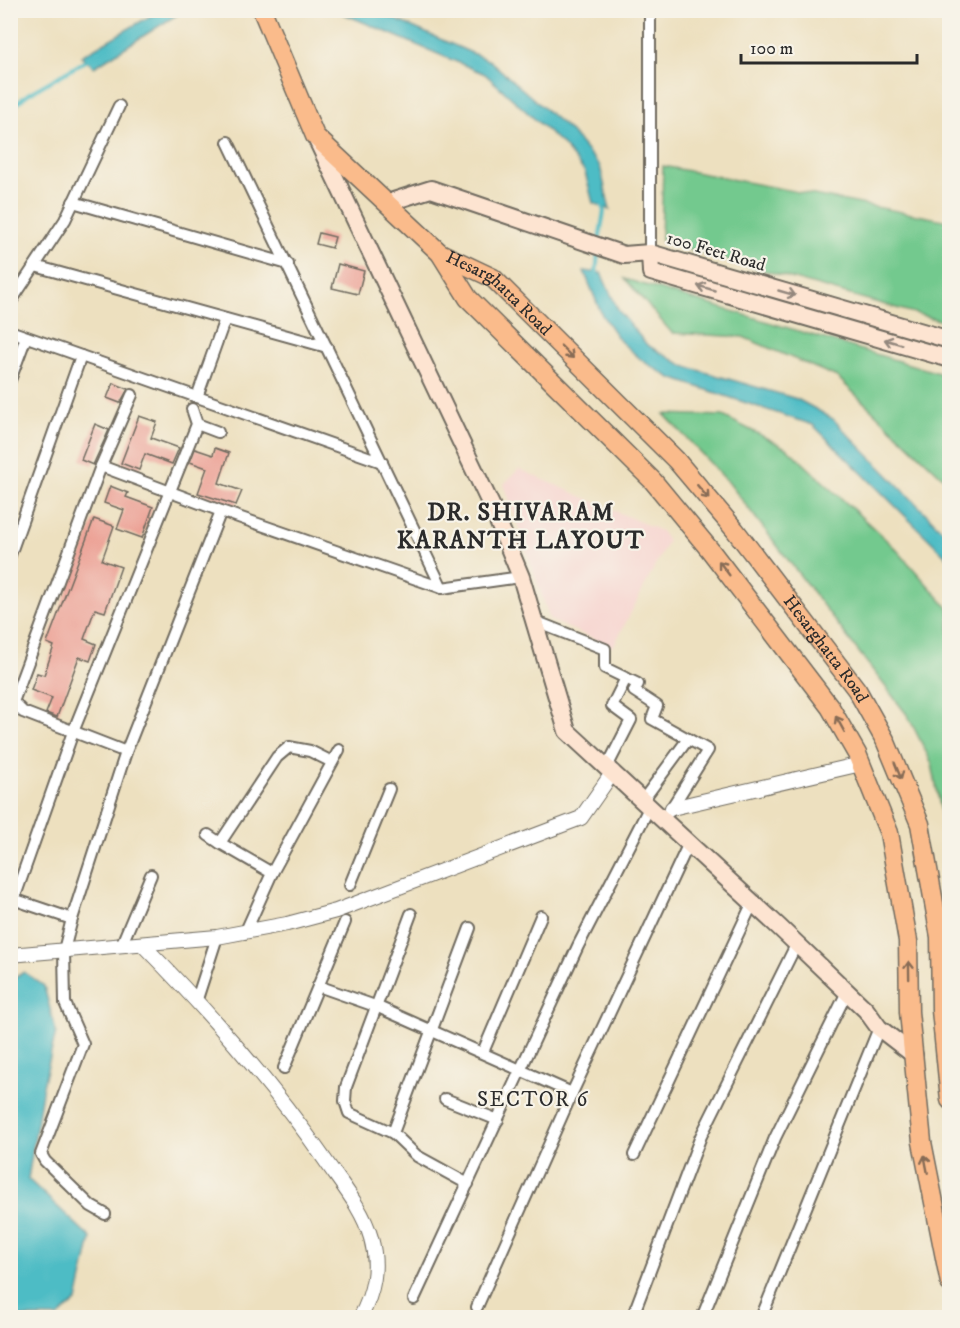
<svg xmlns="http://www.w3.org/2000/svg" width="960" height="1328" viewBox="0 0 960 1328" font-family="'IM FELL DW Pica',serif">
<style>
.built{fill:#f7d0cc}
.green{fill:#73c98e;stroke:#4f7a5c;stroke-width:1.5}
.water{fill:#4dbcc5;stroke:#3c7478;stroke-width:1.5}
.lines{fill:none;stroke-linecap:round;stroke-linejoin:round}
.stream{stroke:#4dbcc5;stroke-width:4}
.building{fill:#eca195}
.minor-casing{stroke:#6f6a5f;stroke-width:14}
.tertiary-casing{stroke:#6f6a5f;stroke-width:16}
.secondary-casing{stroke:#6f6a5f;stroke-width:20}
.primary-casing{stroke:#6f6a5f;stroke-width:21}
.minor{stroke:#fff;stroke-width:10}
.tertiary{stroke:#fff;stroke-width:14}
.secondary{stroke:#fde4d1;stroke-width:16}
.primary{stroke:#fabb8b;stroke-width:18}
.oneway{stroke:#94887e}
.oneway2{stroke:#886c56}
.labels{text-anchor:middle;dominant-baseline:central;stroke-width:4.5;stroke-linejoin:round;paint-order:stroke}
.street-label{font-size:18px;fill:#2b2b2b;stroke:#f7f3e8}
.quarter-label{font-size:21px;letter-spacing:1.5px;fill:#2b2b2b;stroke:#f7f3e8}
.district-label{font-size:24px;font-weight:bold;letter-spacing:1.5px;fill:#2b2b2b;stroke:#f7f3e8}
</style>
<rect width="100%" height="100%" fill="#f7f3e8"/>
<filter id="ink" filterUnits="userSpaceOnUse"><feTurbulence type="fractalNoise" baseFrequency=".0167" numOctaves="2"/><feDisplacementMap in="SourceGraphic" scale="12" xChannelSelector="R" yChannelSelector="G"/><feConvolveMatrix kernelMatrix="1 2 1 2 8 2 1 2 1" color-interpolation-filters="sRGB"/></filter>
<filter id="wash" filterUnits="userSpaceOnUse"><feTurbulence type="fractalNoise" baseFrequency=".008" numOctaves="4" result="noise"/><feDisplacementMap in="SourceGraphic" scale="24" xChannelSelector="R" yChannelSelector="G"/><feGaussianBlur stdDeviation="1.35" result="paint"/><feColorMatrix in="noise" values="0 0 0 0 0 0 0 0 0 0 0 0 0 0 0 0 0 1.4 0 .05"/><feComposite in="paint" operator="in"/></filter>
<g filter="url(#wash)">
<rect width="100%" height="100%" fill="#ede0bf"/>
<polygon class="built" points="519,469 661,531 668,541 613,647 550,620 504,484"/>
<g class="green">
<polygon points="663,166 949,221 949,323 661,241"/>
<polygon points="625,279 949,376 949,483 837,377 743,337 672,333"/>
<polygon points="664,414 723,416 788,449 896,549 949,609 949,854 932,764 908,716 729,483"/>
</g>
<g class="water">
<polygon points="159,11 183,11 94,67 81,56"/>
<polygon points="337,11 376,11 490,61 569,130 600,166 610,210 593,203 585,172 561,143 485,74"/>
<polygon points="584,271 601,273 618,310 647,345 684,366 797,399 819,411 833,419 949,537 949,559 813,425 671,378 644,362 620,341 602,315"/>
<polygon points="24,972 44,986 56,1032 43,1086 28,1179 91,1238 77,1301 58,1317 11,1317 10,981"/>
</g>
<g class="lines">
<g class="stream">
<polyline points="10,109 28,94 91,58"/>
<polyline points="599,241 604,211 602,204"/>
<polyline points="596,276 598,251"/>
</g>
</g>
<g id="blocks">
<g class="building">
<polygon points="319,233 335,237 332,248 316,244"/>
<polygon points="338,264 364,271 358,294 332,288"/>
<polygon points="113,383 128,389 120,403 107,398"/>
<polygon points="139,416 157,422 151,438 179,448 172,464 145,454 139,470 121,463"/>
<polygon points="95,424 109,430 93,465 81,460"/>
<polygon points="215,448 229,453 219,483 242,491 236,505 198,493 207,468 190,462 195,449 213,455"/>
<polygon points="110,486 128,493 126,497 153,507 142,538 117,529 124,510 104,503"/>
<polygon points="94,519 114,526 102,560 121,567 105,612 95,609 84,639 96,644 90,661 79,657 57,717 46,713 52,698 31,690 37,673 44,675 54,646 47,643"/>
</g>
</g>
</g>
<g filter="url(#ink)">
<use href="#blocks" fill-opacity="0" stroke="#6f6a5f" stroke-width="1.5"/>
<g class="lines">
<g class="minor-casing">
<g id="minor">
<polyline points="228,142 442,588"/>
<polyline points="73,202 288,264"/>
<polyline points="650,253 650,10"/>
<polyline points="35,266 327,347"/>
<polyline points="10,303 65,220 119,106"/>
<polyline points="10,331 382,462"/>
<polyline points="10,380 26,337"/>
<polyline points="197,397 225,319"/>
<polyline points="197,424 218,432"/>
<polyline points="101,466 221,511 442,588 521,577"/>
<polyline points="10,555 81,356"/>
<polyline points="532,620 605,649 605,668 638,684 634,691 657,706 652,719 708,750 669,812"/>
<polyline points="126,752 23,712 13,702 101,466 132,395"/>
<polyline points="607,767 631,720 612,706 626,678"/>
<polyline points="643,800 688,739"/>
<polyline points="208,835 220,843"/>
<polyline points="272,873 339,750"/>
<polyline points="350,885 389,789"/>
<polyline points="10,898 72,919"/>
<polyline points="14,899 73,732 197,424 192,409"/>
<polyline points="245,933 272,873 220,843 277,757 289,747 310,751 332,762"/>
<polyline points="121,946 151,875"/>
<polyline points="318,986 378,1007 572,1093"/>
<polyline points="197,999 217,937"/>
<polyline points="483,1052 541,916"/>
<polyline points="284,1068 345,922"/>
<polyline points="445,1099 498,1120"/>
<polyline points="393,1133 349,1113 345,1101 346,1087 411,914"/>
<polyline points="634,1155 753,902"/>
<polyline points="468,1184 417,1156 393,1133 470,928"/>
<polyline points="105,1214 91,1206 45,1161 41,1154 83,1044 65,1003 64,950 72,919 126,752 221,511"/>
<polyline points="414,1299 578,946 648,810 652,809"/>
<polyline points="477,1307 572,1093 689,843"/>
<polyline points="632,1318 701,1136 797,943"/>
<polyline points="702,1318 775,1138 847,992"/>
<polyline points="761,1318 879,1028"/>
</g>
</g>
<g class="tertiary-casing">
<g id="tertiary">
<polyline points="672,808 861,764"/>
<path d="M142,944C209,1012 271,1082 325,1160C342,1185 363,1209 371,1238C379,1267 374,1292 360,1318"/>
<polyline points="10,955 217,937 287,924 336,911 581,818 613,772"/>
</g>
</g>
<g class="secondary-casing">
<g id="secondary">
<polyline points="317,140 492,507 521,577 567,731 778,926 866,1010 879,1028 914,1055"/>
<polyline points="387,203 431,189 624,255 650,253 950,340"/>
<polyline points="650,253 651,272 950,359"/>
</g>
</g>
<g class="primary-casing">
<g id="primary">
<polyline points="262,10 315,136 440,253 468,298 653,481 710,550 830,707 857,754 889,833 908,941 909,1012 922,1142 950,1283"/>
<path id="s1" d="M440,253L493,278L676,460L735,530L857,690L885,740L920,824L940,937L941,1010L950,1100"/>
</g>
</g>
<use href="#minor" class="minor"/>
<use href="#tertiary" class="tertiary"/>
<use href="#secondary" class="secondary"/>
<use href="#primary" class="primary"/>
</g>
<defs><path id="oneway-shaft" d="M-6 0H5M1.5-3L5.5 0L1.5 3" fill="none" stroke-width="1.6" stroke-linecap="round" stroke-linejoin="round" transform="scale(1.5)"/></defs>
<g class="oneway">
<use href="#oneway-shaft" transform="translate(706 288) rotate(-164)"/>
<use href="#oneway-shaft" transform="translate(787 293) rotate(16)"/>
<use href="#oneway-shaft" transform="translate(893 342) rotate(-164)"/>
</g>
<g class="oneway2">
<use href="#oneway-shaft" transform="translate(567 352) rotate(45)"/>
<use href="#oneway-shaft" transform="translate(703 492) rotate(50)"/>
<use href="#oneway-shaft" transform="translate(724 568) rotate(-127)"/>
<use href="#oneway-shaft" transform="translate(840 724) rotate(-119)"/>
<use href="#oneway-shaft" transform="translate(898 771) rotate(68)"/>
<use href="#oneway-shaft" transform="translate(909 970) rotate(-91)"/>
<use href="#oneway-shaft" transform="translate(926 1164) rotate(-101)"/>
</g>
</g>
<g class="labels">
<g class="street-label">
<text transform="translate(716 252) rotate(16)">100 Feet Road</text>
<text stroke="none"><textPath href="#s1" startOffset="72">Hesarghatta Road</textPath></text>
<text stroke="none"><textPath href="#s1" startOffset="558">Hesarghatta Road</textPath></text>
</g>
<g class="quarter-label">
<text x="533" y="1100">SECTOR 6</text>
</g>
<g class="district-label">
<text x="521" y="513">DR. SHIVARAM<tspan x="521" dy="28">KARANTH LAYOUT</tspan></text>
</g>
</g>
<rect width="960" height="1328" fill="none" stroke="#f7f3e8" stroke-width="36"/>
<path d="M741 54v9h176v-9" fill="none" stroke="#2b2b2b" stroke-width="3"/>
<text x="750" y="54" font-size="18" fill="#2b2b2b" stroke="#f7f3e8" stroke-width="4.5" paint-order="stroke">100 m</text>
</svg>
